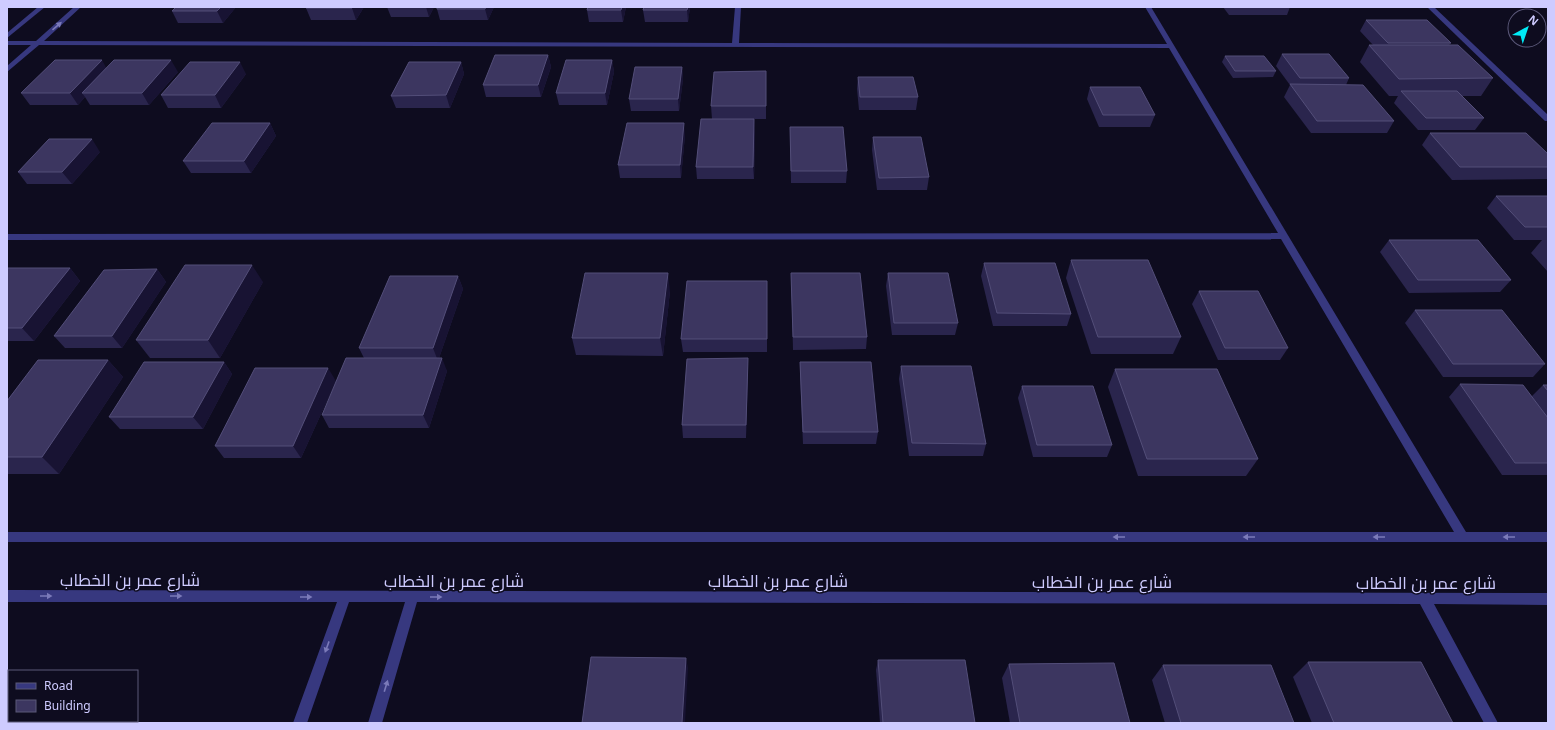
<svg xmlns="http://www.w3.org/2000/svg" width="1555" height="730" viewBox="0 0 1555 730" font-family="'Noto Sans',Cairo,sans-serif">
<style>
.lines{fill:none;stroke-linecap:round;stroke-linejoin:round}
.minor{fill:#37387f;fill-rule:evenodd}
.wall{fill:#2a254d}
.shaded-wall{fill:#181333}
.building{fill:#3c3660;stroke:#534e79}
.oneway{fill:#7b7ab9}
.labels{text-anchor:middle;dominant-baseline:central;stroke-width:3;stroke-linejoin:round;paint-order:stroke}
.near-street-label{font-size:17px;fill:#cecbff;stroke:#0e0c1f}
</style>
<rect width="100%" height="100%" fill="#0e0c1f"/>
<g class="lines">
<g class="minor">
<polygon points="38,7 45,7 7,38 7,33"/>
<polygon points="74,7 81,7 44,41 732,43 735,7 741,7 739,43 1167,44 1145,7 1151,7 1466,532 1548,532 1548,542 7,542 7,532 1454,532 1281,239 7,240 7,234 1278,233 1169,48 39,45 7,72 7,66 31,45 7,45 7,41 36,41"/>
<polygon points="1427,7 1434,7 1548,115 1548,121 1545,121"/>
<polygon points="7,590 1548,593 1548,605 1434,604 1498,723 1484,723 1420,604 417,602 382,723 368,723 405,602 349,602 307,723 293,723 337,602 7,602"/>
</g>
</g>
<g class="wall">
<polygon points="176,7 236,7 223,23 178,23 172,11"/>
<polygon points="364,7 356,20 311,20 306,8"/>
<polygon points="387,7 434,7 429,17 391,17"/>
<polygon points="437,7 494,7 488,20 440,20 437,9"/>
<polygon points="626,7 623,22 589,22 587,10"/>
<polygon points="644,7 690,7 688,22 645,22 643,10"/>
<polygon points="1223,7 1290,7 1287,15 1229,15"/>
<polygon points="1366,20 1451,43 1449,45 1493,78 1481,96 1462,96 1484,118 1475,130 1418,130 1394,103 1398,96 1389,96 1360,62 1369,45 1373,45 1360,31"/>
<polygon points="1282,54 1349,78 1346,85 1394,121 1387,133 1311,133 1284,97 1290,85 1276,66"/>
<polygon points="548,55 551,67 541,97 486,97 483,85"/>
<polygon points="1225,56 1276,71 1273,77 1233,78 1222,62"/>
<polygon points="612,60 614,72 607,105 559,105 556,93"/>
<polygon points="461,62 464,74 450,108 396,108 391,96"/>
<polygon points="682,67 683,79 679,111 631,111 629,99"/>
<polygon points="106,68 178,72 149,105 90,105 85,97 78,105 30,105 21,93"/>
<polygon points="766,71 766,119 712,119 711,106"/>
<polygon points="246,74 221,108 168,108 161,95"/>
<polygon points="858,77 918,97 916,110 859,110 857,89"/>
<polygon points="1090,87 1155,115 1150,127 1099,127 1087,99"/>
<polygon points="270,123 276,136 251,173 191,173 183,161"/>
<polygon points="790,127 847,171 846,183 791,183"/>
<polygon points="755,132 754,179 697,179 696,167"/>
<polygon points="1430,133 1548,154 1548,179 1452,180 1422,145"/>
<polygon points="685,135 681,178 620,178 618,165"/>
<polygon points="873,137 929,177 927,190 877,190 872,150"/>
<polygon points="100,152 72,184 27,184 18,172"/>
<polygon points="1496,196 1548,196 1548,272 1531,253 1542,240 1514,240 1487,208"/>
<polygon points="1389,240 1511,280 1500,292 1409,293 1380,252"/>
<polygon points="1071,260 1181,337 1173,354 1091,354 1066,278"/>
<polygon points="984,263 1071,314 1067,326 993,326 981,276"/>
<polygon points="7,268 70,268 80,281 34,341 7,341"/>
<polygon points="157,269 166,282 122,348 65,348 54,336"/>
<polygon points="791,273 867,337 866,349 793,350"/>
<polygon points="888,273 958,323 955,335 892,335 886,286"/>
<polygon points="458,276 463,289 439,358 447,371 429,428 329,428 322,415 364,358 359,348"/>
<polygon points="767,281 767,352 683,352 681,339"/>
<polygon points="263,282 220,358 150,358 136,340"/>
<polygon points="670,291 663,356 576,355 572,338"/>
<polygon points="1199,291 1288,348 1280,360 1218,360 1192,304"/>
<polygon points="1415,310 1545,364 1533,377 1443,377 1405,323"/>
<polygon points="108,360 123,377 59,474 7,474 7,401"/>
<polygon points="224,362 232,374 203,429 120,429 109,417"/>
<polygon points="800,362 878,432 876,444 803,444 800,375"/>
<polygon points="901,366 986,444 983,456 909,456 899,379"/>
<polygon points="1115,369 1258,459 1246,476 1138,476 1108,387"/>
<polygon points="748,371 746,438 683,438 682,425"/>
<polygon points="336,381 301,458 224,458 215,446"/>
<polygon points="1460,384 1532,396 1543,385 1548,385 1548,475 1502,475 1449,397"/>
<polygon points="1022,386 1112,445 1107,457 1033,457 1018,398"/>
<polygon points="878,660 975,723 880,723 876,670"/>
<polygon points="1308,662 1453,723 1312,723 1293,677"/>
<polygon points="1009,664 1130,723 1010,723 1002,678"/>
<polygon points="1163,665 1294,723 1165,723 1152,680"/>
</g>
<g class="shaded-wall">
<polygon points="221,7 236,7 223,23 217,11"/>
<polygon points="352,7 364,7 356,20 352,8"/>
<polygon points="426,7 434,7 429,17"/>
<polygon points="486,7 494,7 488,20 485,9"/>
<polygon points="622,7 626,7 623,22 621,10"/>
<polygon points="688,7 690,7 688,22 687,10"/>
<polygon points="548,55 551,67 541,97 538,85"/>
<polygon points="102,60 109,73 82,93 85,97 78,105 70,93"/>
<polygon points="171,60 178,72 149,105 142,93"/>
<polygon points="612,60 614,72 607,105 605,93"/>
<polygon points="240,62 246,74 221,108 215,95"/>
<polygon points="461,62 464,74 450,108 446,95"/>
<polygon points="682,67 683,79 679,111 678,99"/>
<polygon points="754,119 755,132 754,179 753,167"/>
<polygon points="270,123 276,136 251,173 244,161"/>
<polygon points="684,123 685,135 681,178 680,165"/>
<polygon points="92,139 100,152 72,184 62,172"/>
<polygon points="252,265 263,282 220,358 208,340"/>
<polygon points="70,268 80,281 34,341 22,328"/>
<polygon points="157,269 166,282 122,348 112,336"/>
<polygon points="668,273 670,291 663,356 660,338"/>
<polygon points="458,276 463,289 438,361 433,348"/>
<polygon points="442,358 447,371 429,428 423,415"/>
<polygon points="748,358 748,371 746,438 746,425"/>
<polygon points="108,360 123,377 59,474 42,457"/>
<polygon points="224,362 232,374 203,429 193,417"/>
<polygon points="328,368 336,381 301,458 293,446"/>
<polygon points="686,658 688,668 685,723 682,723"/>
</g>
<g class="building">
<polygon points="176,7 221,7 217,11 172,11"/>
<polygon points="307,7 352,7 352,8 306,8"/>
<polygon points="437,7 486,7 485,9 437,9"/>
<polygon points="588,7 622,7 621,10 587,10"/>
<polygon points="644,7 688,7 687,10 643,10"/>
<polygon points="1366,20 1427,20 1451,43 1388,43"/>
<polygon points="1369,45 1458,45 1493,78 1399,79"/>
<polygon points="1282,54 1329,54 1349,78 1300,78"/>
<polygon points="495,55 548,55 538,85 483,85"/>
<polygon points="1225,56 1264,56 1276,71 1235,71"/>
<polygon points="55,60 102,60 70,93 21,93"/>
<polygon points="114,60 171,60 142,93 82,93"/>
<polygon points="566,60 612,60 605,93 556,93"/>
<polygon points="190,62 240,62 215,95 161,95"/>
<polygon points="409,62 461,62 446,95 391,96"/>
<polygon points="635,67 682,67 678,99 629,99"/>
<polygon points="766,71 766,106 711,106 714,72"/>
<polygon points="858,77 913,77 918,97 860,97"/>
<polygon points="1290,84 1363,85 1394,121 1317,121"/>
<polygon points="1090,87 1140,87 1155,115 1103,115"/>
<polygon points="1401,91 1457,91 1484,118 1426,118"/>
<polygon points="701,119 754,119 753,167 696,167"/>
<polygon points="212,123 270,123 244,161 183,161"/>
<polygon points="627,123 684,123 680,165 618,165"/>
<polygon points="790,127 843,127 847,171 791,171"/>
<polygon points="1430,133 1526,133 1548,154 1548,167 1460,167"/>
<polygon points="873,137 921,137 929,177 879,178"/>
<polygon points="49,139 92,139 62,172 18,172"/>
<polygon points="1496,196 1548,196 1548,227 1525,227"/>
<polygon points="1389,240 1478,240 1511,280 1418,280"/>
<polygon points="1071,260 1148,260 1181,337 1098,337"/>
<polygon points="984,263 1055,263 1071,314 997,313"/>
<polygon points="185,265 252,265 208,340 136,340"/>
<polygon points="7,268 70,268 22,328 7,328"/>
<polygon points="157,269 112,336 54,336 104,270"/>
<polygon points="585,273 668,273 660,338 572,338"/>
<polygon points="791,273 860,273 867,337 793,337"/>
<polygon points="888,273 948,273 958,323 894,323"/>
<polygon points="390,276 458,276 433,348 359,348"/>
<polygon points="687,281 767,281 767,339 681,339"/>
<polygon points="1199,291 1258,291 1288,348 1225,348"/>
<polygon points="1415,310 1502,310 1545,364 1453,364"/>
<polygon points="346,358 442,358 423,415 322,415"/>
<polygon points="748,358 746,425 682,425 687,359"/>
<polygon points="38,360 108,360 42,457 7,457 7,401"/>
<polygon points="144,362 224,362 193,417 109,417"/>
<polygon points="800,362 871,362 878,432 803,432"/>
<polygon points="901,366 971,366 986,444 912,443"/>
<polygon points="255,368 328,368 293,446 215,446"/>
<polygon points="1115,369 1217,369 1258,459 1147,459"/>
<polygon points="1460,384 1523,385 1548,418 1548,463 1515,463"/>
<polygon points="1543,385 1548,385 1548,391"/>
<polygon points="1022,386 1093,386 1112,445 1037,445"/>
<polygon points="591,657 686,658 682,723 582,723"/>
<polygon points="878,660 965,660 975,723 883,723"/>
<polygon points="1308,662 1421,662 1453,723 1334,723"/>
<polygon points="1114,663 1130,723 1020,723 1009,664"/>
<polygon points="1163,665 1271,665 1294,723 1181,723"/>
</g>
<defs><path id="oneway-solid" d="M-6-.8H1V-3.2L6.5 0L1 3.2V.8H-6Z"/></defs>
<g class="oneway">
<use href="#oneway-solid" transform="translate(57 26) rotate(-41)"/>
<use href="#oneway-solid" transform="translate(1119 537) rotate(180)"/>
<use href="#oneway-solid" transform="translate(1249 537) rotate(180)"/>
<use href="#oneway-solid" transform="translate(1379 537) rotate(180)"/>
<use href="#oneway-solid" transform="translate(1509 537) rotate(-180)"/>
<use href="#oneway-solid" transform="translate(46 596)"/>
<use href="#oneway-solid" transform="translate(176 596)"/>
<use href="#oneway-solid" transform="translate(306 597)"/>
<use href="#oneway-solid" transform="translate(436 597)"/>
<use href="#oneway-solid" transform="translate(327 647) rotate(110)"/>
<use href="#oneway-solid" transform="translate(386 686) rotate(-73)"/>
</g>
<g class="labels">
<g class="near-street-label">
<text x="130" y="579">شارع عمر بن الخطاب</text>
<text x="454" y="580">شارع عمر بن الخطاب</text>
<text x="778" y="580">شارع عمر بن الخطاب</text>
<text x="1102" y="581">شارع عمر بن الخطاب</text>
<text x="1426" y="582">شارع عمر بن الخطاب</text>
</g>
</g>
<rect width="1555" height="730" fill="none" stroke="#cecbff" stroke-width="16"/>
<rect x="8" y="670" width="130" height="52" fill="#0e0c1f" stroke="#5b5879"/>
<rect x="16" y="683" width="20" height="6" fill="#37387f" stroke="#5b5879"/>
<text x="44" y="690" font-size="12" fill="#cecbff">Road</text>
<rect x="16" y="700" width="20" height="12" fill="#3c3660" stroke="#5b5879"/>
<text x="44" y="710" font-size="12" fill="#cecbff">Building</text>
<g transform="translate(1527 28) rotate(40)"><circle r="19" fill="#0e0c1f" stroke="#5b5879"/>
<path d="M0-3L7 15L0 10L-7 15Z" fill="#00ebf6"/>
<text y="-6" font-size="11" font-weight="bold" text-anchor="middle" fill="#cecbff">N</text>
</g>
</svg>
